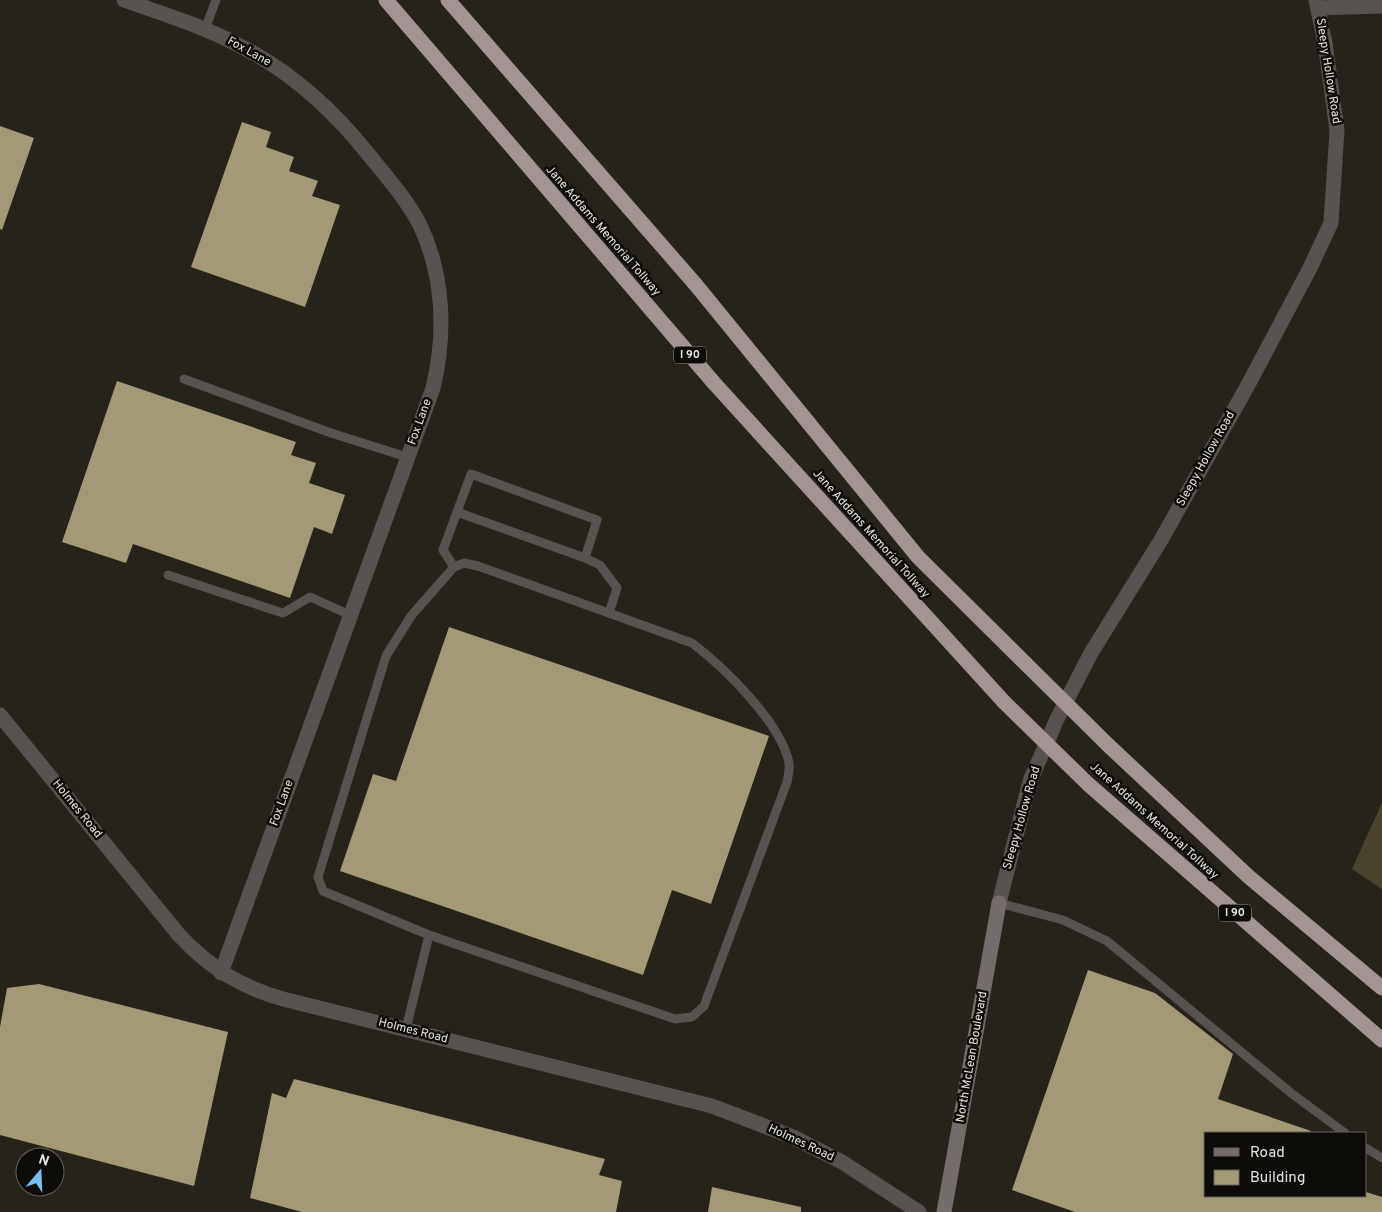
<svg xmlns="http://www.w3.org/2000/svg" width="1382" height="1212" viewBox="0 0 1382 1212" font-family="Overpass,sans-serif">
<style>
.green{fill:#4a442e}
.building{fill:#a39976}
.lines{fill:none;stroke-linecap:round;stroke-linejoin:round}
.service{stroke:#585251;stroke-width:9}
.minor{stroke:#585251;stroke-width:15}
.tertiary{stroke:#585251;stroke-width:15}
.secondary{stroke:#756d6b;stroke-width:15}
.motorway{stroke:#a19492;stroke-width:15}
.motorway-bridge{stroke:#a19492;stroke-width:15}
.labels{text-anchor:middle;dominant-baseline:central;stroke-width:5;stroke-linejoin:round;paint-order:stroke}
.shield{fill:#0d0c08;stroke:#a5a39e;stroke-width:1}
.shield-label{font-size:11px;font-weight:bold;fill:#e6e4de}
.street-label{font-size:12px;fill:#e6e4de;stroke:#0d0c08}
</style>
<rect width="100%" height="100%" fill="#25231a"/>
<polygon class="green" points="1382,803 1382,889 1352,869"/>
<g class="building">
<polygon points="242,122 271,132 266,147 294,157 289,171 318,181 312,196 340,205 305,307 191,267"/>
<polygon points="0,126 34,138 2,230 0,229"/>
<polygon points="117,381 296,442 291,455 316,463 309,483 345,495 332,534 314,527 290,598 133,544 126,563 62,542"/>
<polygon points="449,627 769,736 711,904 672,890 643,975 340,871 373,774 396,781"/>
<polygon points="1088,970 1155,993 1233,1054 1218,1099 1311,1131 1310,1133 1206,1133 1206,1196 1366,1196 1366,1192 1382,1197 1382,1212 1075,1212 1012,1190"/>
<polygon points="39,984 228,1032 194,1186 0,1135 0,1027 7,988"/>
<polygon points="294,1079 605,1159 599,1175 622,1181 616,1212 302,1212 250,1198 272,1093 286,1098"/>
<polygon points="712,1187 801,1207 801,1212 708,1212"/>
</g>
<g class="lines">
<g class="service">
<polyline points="205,29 216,0"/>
<polyline points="184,379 331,433 407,457"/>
<polyline points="585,558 600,565 617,588 609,613"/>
<polyline points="454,567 443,550 471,474 597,520 585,558 457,512"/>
<polyline points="168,575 283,613 310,597 350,615"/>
<polyline points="999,903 1063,920 1107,941 1291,1093 1345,1133"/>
<path d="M406,1029L429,935L323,891L318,877L386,656L411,616L454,567L464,563L478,566L692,643C724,667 781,723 789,763C790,769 788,776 787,782L704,1006L692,1017L675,1019L429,935"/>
<polyline points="1366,1148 1382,1158"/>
</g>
<g class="minor">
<path d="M124,0C163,14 203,26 240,46C292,72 333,110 369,155C387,177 407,200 420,225C444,276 446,334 433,388L221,973"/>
<path d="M0,715L179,935C209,967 240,987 283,999L712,1106L793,1137L842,1162L919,1212"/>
</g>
<g class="tertiary">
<polyline points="1318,8 1382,6"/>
<polyline points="999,903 1030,781 1057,719 1091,653 1161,540 1248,385 1310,268 1331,223 1337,130 1325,43 1316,0"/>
</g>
<polyline class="secondary" points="944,1212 999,903"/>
<g class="motorway">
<polyline points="386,0 714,383 1004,702"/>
<polyline points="448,0 696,285 918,557 1026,664"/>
<polyline points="1108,745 1249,877 1382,988"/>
<polyline points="1088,784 1382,1040"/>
</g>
<g class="motorway-bridge">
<polyline points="1026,664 1108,745"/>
<polyline points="1004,702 1088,784"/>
</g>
</g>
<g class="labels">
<g class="shield">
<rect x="674" y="346.5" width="32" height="17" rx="4"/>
<rect x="1219" y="904.5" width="32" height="17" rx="4"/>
</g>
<g class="shield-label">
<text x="690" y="355">I 90</text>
<text x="1235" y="913">I 90</text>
</g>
<g class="street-label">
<text transform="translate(249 52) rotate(29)">Fox Lane</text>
<text transform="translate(1328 71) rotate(81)">Sleepy Hollow Road</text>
<text transform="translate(603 231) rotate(49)">Jane Addams Memorial Tollway</text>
<text transform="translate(420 422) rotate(-70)">Fox Lane</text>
<text transform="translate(1206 459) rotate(-61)">Sleepy Hollow Road</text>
<text transform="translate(871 534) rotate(48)">Jane Addams Memorial Tollway</text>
<text transform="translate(282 803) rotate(-70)">Fox Lane</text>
<text transform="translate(77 809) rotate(51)">Holmes Road</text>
<text transform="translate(1022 818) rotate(-74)">Sleepy Hollow Road</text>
<text transform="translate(1154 821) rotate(42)">Jane Addams Memorial Tollway</text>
<text transform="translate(413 1031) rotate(14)">Holmes Road</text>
<text transform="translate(972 1057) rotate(-80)">North McLean Boulevard</text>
<text transform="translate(801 1143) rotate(25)">Holmes Road</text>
</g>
</g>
<rect x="1204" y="1132" width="162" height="65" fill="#0d0c08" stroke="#64625e"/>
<rect x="1214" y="1148" width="25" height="8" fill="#756d6b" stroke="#64625e"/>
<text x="1250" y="1157" font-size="15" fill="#e6e4de">Road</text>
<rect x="1214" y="1170" width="25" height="15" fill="#a39976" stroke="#64625e"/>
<text x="1250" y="1182" font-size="15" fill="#e6e4de">Building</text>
<g transform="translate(40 1172) rotate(19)"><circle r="24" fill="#0d0c08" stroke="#64625e"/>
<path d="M0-4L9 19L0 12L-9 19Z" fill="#76c0f6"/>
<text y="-8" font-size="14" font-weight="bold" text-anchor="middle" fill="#e6e4de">N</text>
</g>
</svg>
